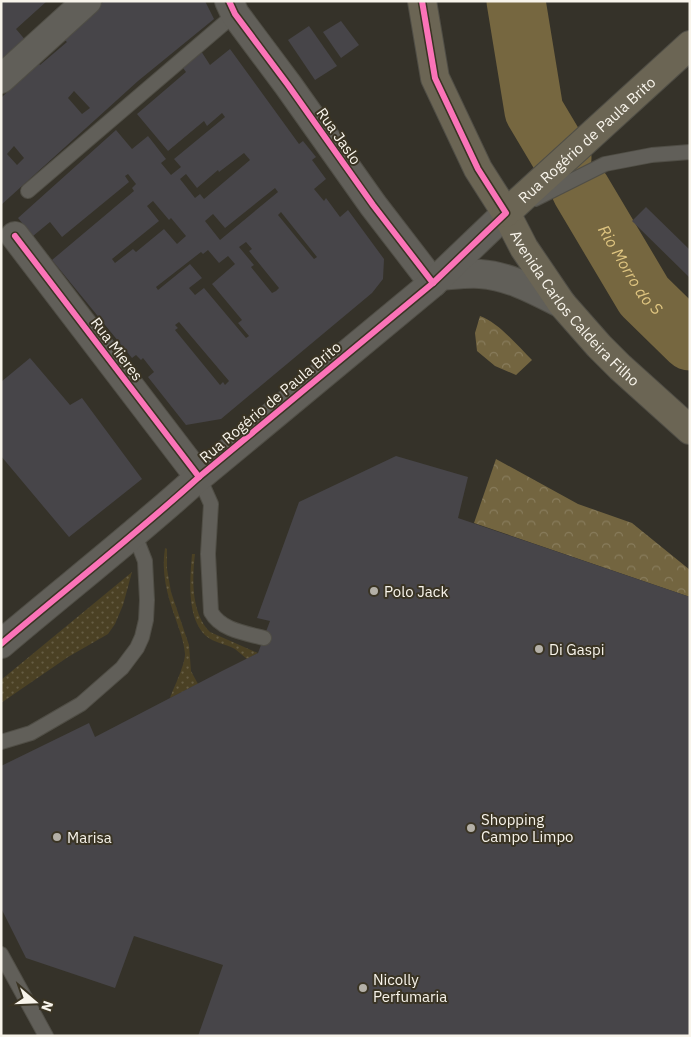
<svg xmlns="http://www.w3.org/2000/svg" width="691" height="1037" viewBox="0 0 691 1037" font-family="'IBM Plex Sans',sans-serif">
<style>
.grass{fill:url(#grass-dots)}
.forest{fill:url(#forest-crowns)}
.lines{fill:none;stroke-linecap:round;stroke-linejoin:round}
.river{stroke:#766740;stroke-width:59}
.building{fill:#474549;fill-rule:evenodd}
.service-casing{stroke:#504e46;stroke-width:16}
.minor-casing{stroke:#504e46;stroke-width:30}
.primary-casing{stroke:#504e46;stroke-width:30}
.service{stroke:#615f59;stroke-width:14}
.minor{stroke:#615f59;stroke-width:28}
.primary{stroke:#6b6554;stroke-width:28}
.cycleway-casing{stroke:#3a3424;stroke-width:9}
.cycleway{stroke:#fb73b8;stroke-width:6}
.poi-dot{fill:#b4b0a7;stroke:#3a3424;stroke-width:2}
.labels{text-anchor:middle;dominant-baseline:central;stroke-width:4;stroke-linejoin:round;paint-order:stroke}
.street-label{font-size:15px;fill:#f8f4eb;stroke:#3a3424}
.poi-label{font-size:15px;fill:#f8f4eb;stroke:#3a3424;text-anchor:start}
.water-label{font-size:16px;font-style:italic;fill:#dfc580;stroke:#3a3424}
</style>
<defs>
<pattern id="grass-dots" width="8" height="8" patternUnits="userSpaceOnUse" patternTransform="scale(1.25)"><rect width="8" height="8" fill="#4b4124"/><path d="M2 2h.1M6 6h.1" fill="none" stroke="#665d44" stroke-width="1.8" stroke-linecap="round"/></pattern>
<pattern id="forest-crowns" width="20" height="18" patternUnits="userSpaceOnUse" patternTransform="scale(1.25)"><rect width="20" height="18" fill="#736540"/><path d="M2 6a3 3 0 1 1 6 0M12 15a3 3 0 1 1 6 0" fill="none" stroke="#887c5c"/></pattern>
</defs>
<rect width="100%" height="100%" fill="#353229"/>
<g class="grass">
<path d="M165,548L167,549V569L171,592L189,645L191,671L198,684L170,698C174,687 185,665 185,654C184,641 179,629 175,617C167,595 161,572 165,548Z"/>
<path d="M192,554H195C192,579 191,613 210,632L258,653L247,659C243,656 239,652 235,649C226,644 214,643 206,636C186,617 190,579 192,554Z"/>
<polygon points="132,572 123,605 115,624 108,634 68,657 1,703 1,680"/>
</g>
<g class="forest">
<path d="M480,316C498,322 518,346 532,360L516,375L495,366L477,351L475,333Z"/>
<polygon points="496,459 578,504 632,523 690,570 690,597 474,523"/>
</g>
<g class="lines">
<g class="river">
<polyline points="516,1 534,111 562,158"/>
<path id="s1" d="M581,190L644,296L690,341"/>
</g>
</g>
<g class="building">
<polygon points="1,1 47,1 16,29 27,42 5,61 1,56"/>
<path d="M104,1H205L214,19L138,81L1,205V98L38,62L40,65L67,42L62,38ZM74,91L90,108L82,114L68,98ZM14,146L24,158L17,165L7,154Z"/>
<polygon points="341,21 359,45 341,58 323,32"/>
<polygon points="309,26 337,66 315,80 288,40"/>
<path d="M230,49L299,144L303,141L316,157L312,160L326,179L314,189L324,201L326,198L340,217L348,210L384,259L383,279L372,293L221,419L186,425L148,377L154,372L143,358L141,360L136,355L132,358L52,260L134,191L132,188L136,184L128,174L125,176L129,182L62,237L50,222L33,236L18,218L116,130L132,149L148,136L166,159L161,163L171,175L181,167L174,159L225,117L222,113L207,126L204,121L168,151L137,114L186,72L183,68L201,51L210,65ZM244,153L250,160L204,199L200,194L195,198L180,179L186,174L197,188L218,170L219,172ZM275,188L278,192L220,240L205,221L213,214L225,228ZM153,201L169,220L171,218L186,236L177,244L164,229L136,252L133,249L115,263L112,259L159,221L147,206ZM281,212L317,257L314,259L278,215ZM246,242L252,249L249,251L279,288L276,291L272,293L251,267L254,265L239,247ZM208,250L219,263L228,256L235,264L212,284L242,320L238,323L249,336L246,338L204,288L195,295L189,288L202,278L190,264L158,290L156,287L201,252L203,254ZM179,322L229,381L225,385L223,382L220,385L175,330L178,328L175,325Z"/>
<polygon points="646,207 690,250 690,278 632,221"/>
<polygon points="30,358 70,405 82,398 142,479 69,537 1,456 1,382"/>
<polygon points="396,456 468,477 458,518 690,597 690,1036 198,1036 223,965 134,936 115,988 26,958 1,908 1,766 89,723 95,737 222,671 258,653 270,621 257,618 299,502"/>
</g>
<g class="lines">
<g class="service-casing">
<g id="service">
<polyline points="28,191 235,14"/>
<polyline points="535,199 605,164 652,155 690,152"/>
<path d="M199,477L211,504L208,554L211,612C221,630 245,633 264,638"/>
<polyline points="1,742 31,733 81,704 122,668 137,648 142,637 146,620 147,600 145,561 134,533"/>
<polyline points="1,954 46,1036"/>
</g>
</g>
<g class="minor-casing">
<g id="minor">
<polyline points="229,1 235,14 288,85 373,205 433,283"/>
<polyline points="1,79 87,1"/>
<polyline points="15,236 199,477"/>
<path d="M441,276C454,275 468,273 480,274C510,276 536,291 562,304"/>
<path d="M1,644C67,588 135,535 199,477L433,283L506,213"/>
</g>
</g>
<g class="primary-casing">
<g id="primary">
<path id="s2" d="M422,1L435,78L478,169L506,213L524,248L562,304L599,346L620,367L690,430"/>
<path id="s3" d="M506,213L690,45"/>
</g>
</g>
<use href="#service" class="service"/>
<use href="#minor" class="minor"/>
<use href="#primary" class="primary"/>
<g class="cycleway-casing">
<g id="cycleway">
<polyline points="229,1 235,14 288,85 373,205 433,283"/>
<polyline points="15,236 199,477"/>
<path d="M1,644C67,588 135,535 199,477L433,283L506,213L478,169L435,78L422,1"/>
</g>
</g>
<use href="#cycleway" class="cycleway"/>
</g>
<g class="poi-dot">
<circle cx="374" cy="591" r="5"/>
<circle cx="539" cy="649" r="5"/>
<circle cx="471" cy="828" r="5"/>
<circle cx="57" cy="837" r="5"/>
<circle cx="363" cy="988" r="5"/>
</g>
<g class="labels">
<g class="street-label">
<text transform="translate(339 136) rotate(55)">Rua Jaslo</text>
<text stroke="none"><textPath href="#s3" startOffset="109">Rua Rogério de Paula Brito</textPath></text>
<text stroke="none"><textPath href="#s2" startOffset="349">Avenida Carlos Caldeira Filho</textPath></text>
<text transform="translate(117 349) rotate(53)">Rua Mieres</text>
<text transform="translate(270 402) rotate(-40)">Rua Rogério de Paula Brito</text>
</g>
<g class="poi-label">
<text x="384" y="591">Polo Jack</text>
<text x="549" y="649">Di Gaspi</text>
<text x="481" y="819">Shopping<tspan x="481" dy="17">Campo Limpo</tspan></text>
<text x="67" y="837">Marisa</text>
<text x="373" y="979">Nicolly<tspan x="373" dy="17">Perfumaria</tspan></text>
</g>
<g class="water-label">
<text stroke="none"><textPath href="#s1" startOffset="94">Rio Morro do S</textPath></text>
</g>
</g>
<rect width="691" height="1037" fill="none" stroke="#f8f4eb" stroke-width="5"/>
<g transform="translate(35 1002) rotate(109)" stroke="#3a3424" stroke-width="4" paint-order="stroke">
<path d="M0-4L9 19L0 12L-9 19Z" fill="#f8f4eb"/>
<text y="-8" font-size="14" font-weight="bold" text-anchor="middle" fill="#f8f4eb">N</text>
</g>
</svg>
